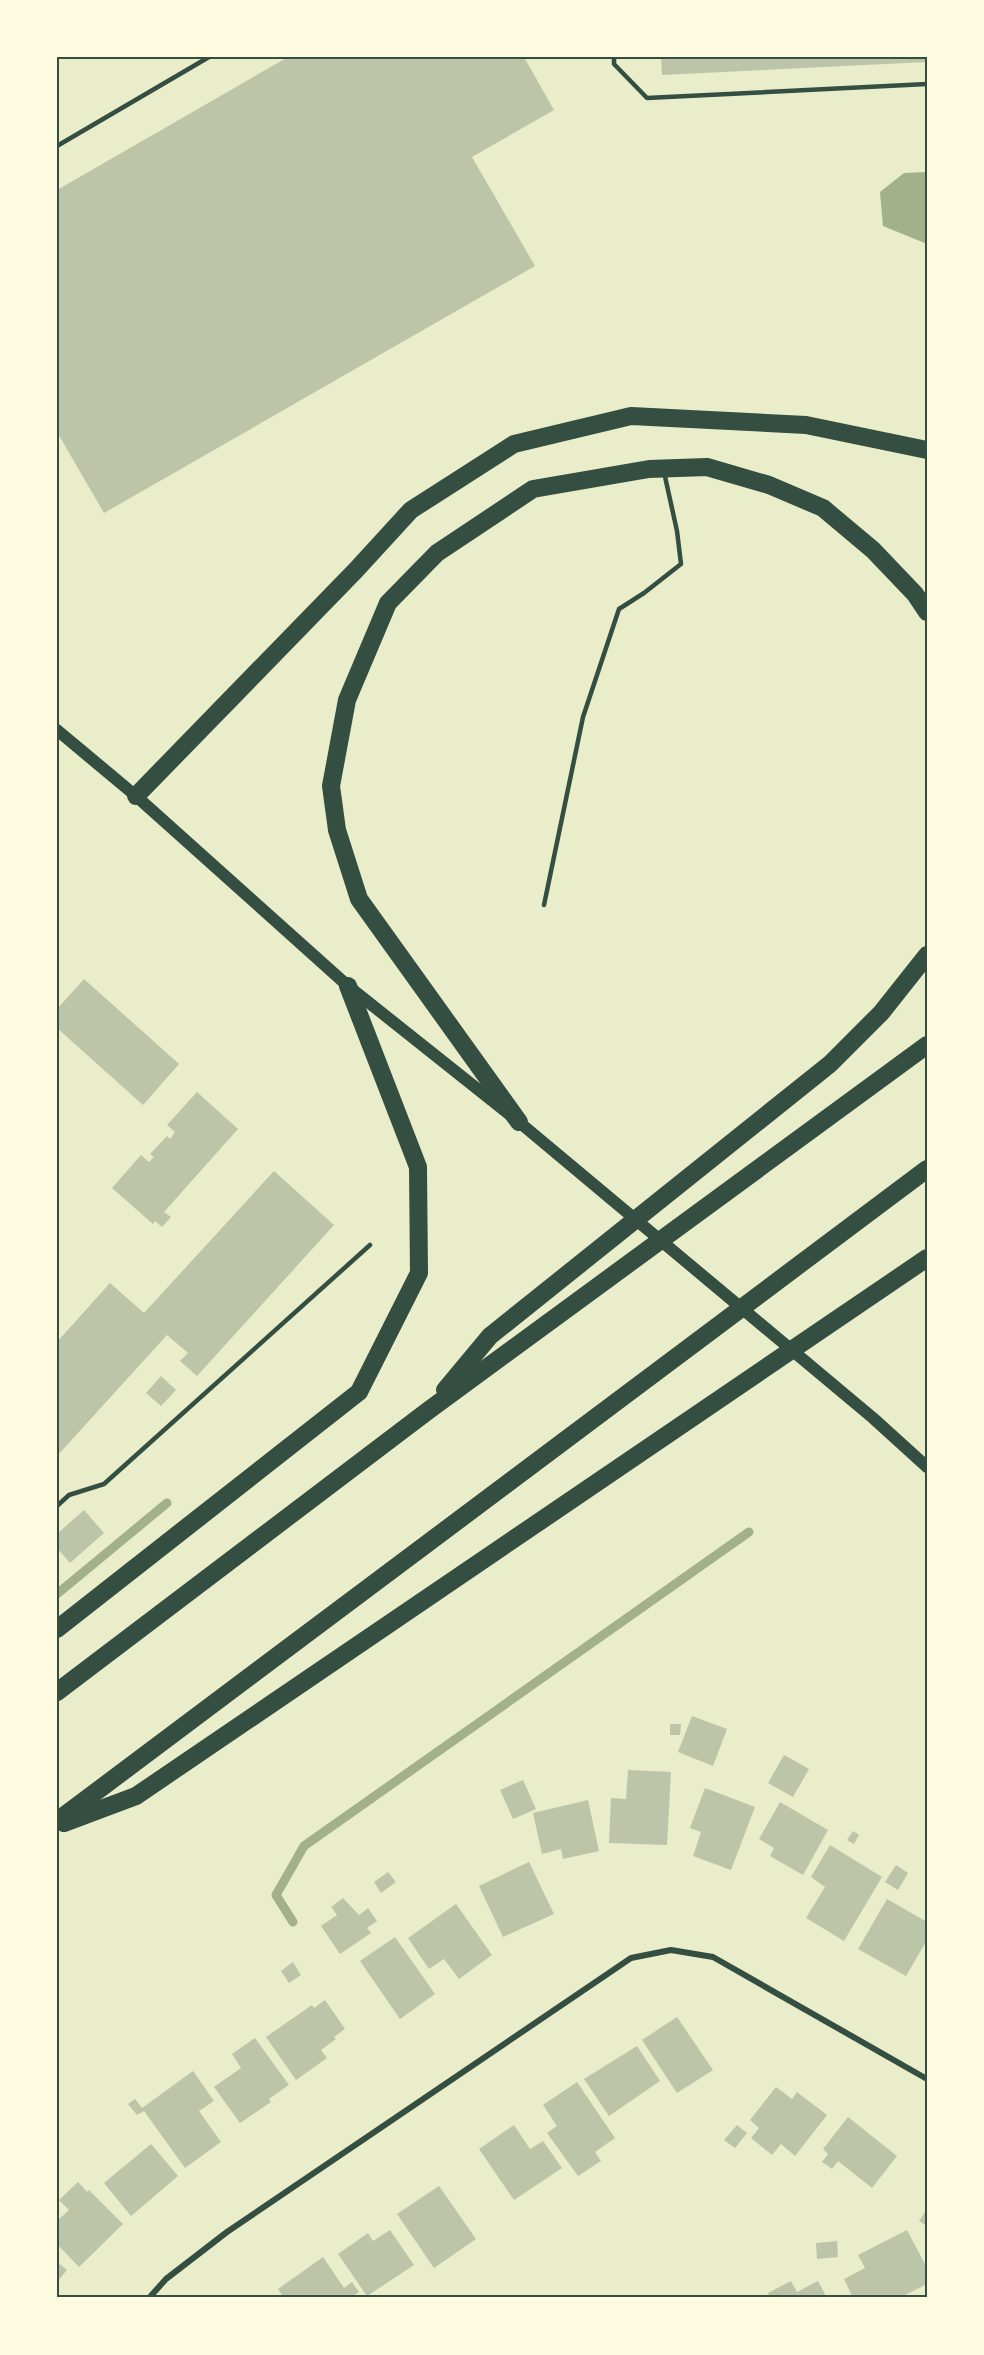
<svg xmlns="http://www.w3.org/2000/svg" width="984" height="2355" viewBox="0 0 984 2355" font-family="'Archivo Narrow',sans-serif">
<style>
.water{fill:#a3b18a}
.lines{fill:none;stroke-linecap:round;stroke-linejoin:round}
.stream{stroke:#a3b18a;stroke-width:9}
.building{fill:#bcc5a7}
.service{stroke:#344e41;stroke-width:4.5}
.minor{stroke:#344e41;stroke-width:6}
.secondary{stroke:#344e41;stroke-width:12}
.motorway{stroke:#344e41;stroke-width:18}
.neatline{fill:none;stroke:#344e41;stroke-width:2}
</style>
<rect width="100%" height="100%" fill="#e9edc9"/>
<polygon class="water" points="927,172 927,244 883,226 880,192 904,173"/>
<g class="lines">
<g class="stream">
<polyline points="57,1594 167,1503"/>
<polyline points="293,1922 276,1895 304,1846 749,1532"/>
</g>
</g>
<g class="building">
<polygon points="288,57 524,57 554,110 472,157 535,266 104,513 57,432 57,190"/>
<polygon points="661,57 927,57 927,62 662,75"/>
<polygon points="84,979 179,1064 143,1105 57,1028 57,1009"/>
<polygon points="197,1092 238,1129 164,1212 171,1217 162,1227 155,1221 153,1224 112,1188 141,1155 149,1162 154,1157 150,1154 167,1136 170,1139 175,1132 167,1125"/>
<polygon points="274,1171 334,1225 197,1376 180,1361 188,1353 167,1335 57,1456 57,1342 110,1283 144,1313"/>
<polygon points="161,1376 176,1390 161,1406 146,1393"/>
<polygon points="84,1510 104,1533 70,1563 57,1548 57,1534"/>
<polygon points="692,1716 727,1729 713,1766 678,1752"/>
<polygon points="670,1724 681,1724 680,1735 670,1735"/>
<polygon points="784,1755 809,1769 793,1797 768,1783"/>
<polygon points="628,1770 671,1772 667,1845 609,1843 611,1798 626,1799"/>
<polygon points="523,1780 536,1809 513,1819 500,1790"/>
<polygon points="705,1788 755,1807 731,1870 693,1856 701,1832 690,1828"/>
<polygon points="588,1800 599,1851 563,1859 561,1849 542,1854 533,1813"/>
<polygon points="780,1802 828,1830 803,1875 770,1856 774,1848 759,1839"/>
<polygon points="853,1831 859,1835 854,1844 847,1840"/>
<polygon points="830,1845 882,1877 844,1941 806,1918 825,1887 811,1877"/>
<polygon points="529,1862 554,1914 503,1937 479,1886"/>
<polygon points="896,1865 908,1873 898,1890 885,1882"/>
<polygon points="388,1872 396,1882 381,1893 374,1882"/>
<polygon points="343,1898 359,1915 368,1908 377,1921 367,1928 371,1933 340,1954 321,1926 337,1915 331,1907"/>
<polygon points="887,1899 927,1922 927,1940 906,1976 858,1949"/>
<polygon points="456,1904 492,1955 459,1979 444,1959 429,1969 408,1938"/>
<polygon points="395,1937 435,1994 400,2019 360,1961"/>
<polygon points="293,1962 301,1975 289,1983 281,1971"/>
<polygon points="325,2000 345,2029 334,2037 336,2039 321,2050 327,2058 296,2080 266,2037 312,2005 314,2008"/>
<polygon points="677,2017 713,2070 677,2093 642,2040"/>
<polygon points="255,2038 289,2085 269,2099 271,2102 240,2123 214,2087 241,2068 232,2054"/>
<polygon points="637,2046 660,2081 609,2116 584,2079"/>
<polygon points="193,2071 214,2101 199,2111 221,2142 185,2168 144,2111 137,2115 128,2104 135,2099 142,2108"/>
<polygon points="577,2082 615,2138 595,2152 601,2161 578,2176 547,2133 557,2126 543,2105"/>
<polygon points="776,2087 792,2099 797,2092 827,2115 795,2156 781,2144 772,2155 751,2138 759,2128 750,2120"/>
<polygon points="848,2117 897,2156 872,2188 838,2161 832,2169 822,2162 828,2154 823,2149"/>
<polygon points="514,2125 530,2149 543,2141 562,2168 514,2200 479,2149"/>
<polygon points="737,2125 747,2133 735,2148 724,2140"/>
<polygon points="151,2144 178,2176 131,2216 104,2183"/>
<polygon points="78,2182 87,2192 89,2190 123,2224 79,2267 57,2244 57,2221 69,2210 59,2200"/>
<polygon points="439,2186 476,2239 434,2268 397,2214"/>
<polygon points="927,2209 927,2226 919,2221"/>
<polygon points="390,2230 414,2265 367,2296 338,2254 368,2233 373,2241"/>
<polygon points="907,2230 927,2268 927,2284 899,2298 853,2298 844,2279 865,2268 858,2255"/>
<polygon points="837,2241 838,2257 817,2259 816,2243"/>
<polygon points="323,2257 344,2288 352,2282 359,2292 350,2298 284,2298 278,2289"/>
<polygon points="57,2262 67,2270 57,2282"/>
<polygon points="791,2281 797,2292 818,2281 827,2298 770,2298 768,2293"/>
</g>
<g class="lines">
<g class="service">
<polyline points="614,57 614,64 647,98 927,84"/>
<polyline points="57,146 209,57"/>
<polyline points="544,905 583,717 619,609 644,593 681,564 677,531 664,472"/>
<polyline points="57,1506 69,1495 104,1484 370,1245"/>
</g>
<polyline class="minor" points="149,2298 166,2279 227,2232 631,1958 671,1950 713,1957 927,2079"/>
<polyline class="secondary" points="57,730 136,796 348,986 519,1122 873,1418 927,1467"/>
<g class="motorway">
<polyline points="136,796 356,570 411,510 514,444 631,416 806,425 927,450"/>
<polyline points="519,1122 359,899 337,830 331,786 347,700 388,603 437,553 533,489 649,469 707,467 769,485 823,508 873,550 915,594 927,612"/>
<polyline points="445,1390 490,1336 830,1064 881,1013 927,955"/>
<polyline points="57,1629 359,1392 419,1273 418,1167 348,986"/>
<polyline points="57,1692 429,1410 927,1045"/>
<polyline points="57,1821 927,1169"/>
<polyline points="64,1823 136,1796 927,1258"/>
</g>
</g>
<rect width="984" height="2355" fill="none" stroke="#fefae0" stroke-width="117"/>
<rect x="58" y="58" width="868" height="2238" class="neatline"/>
</svg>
